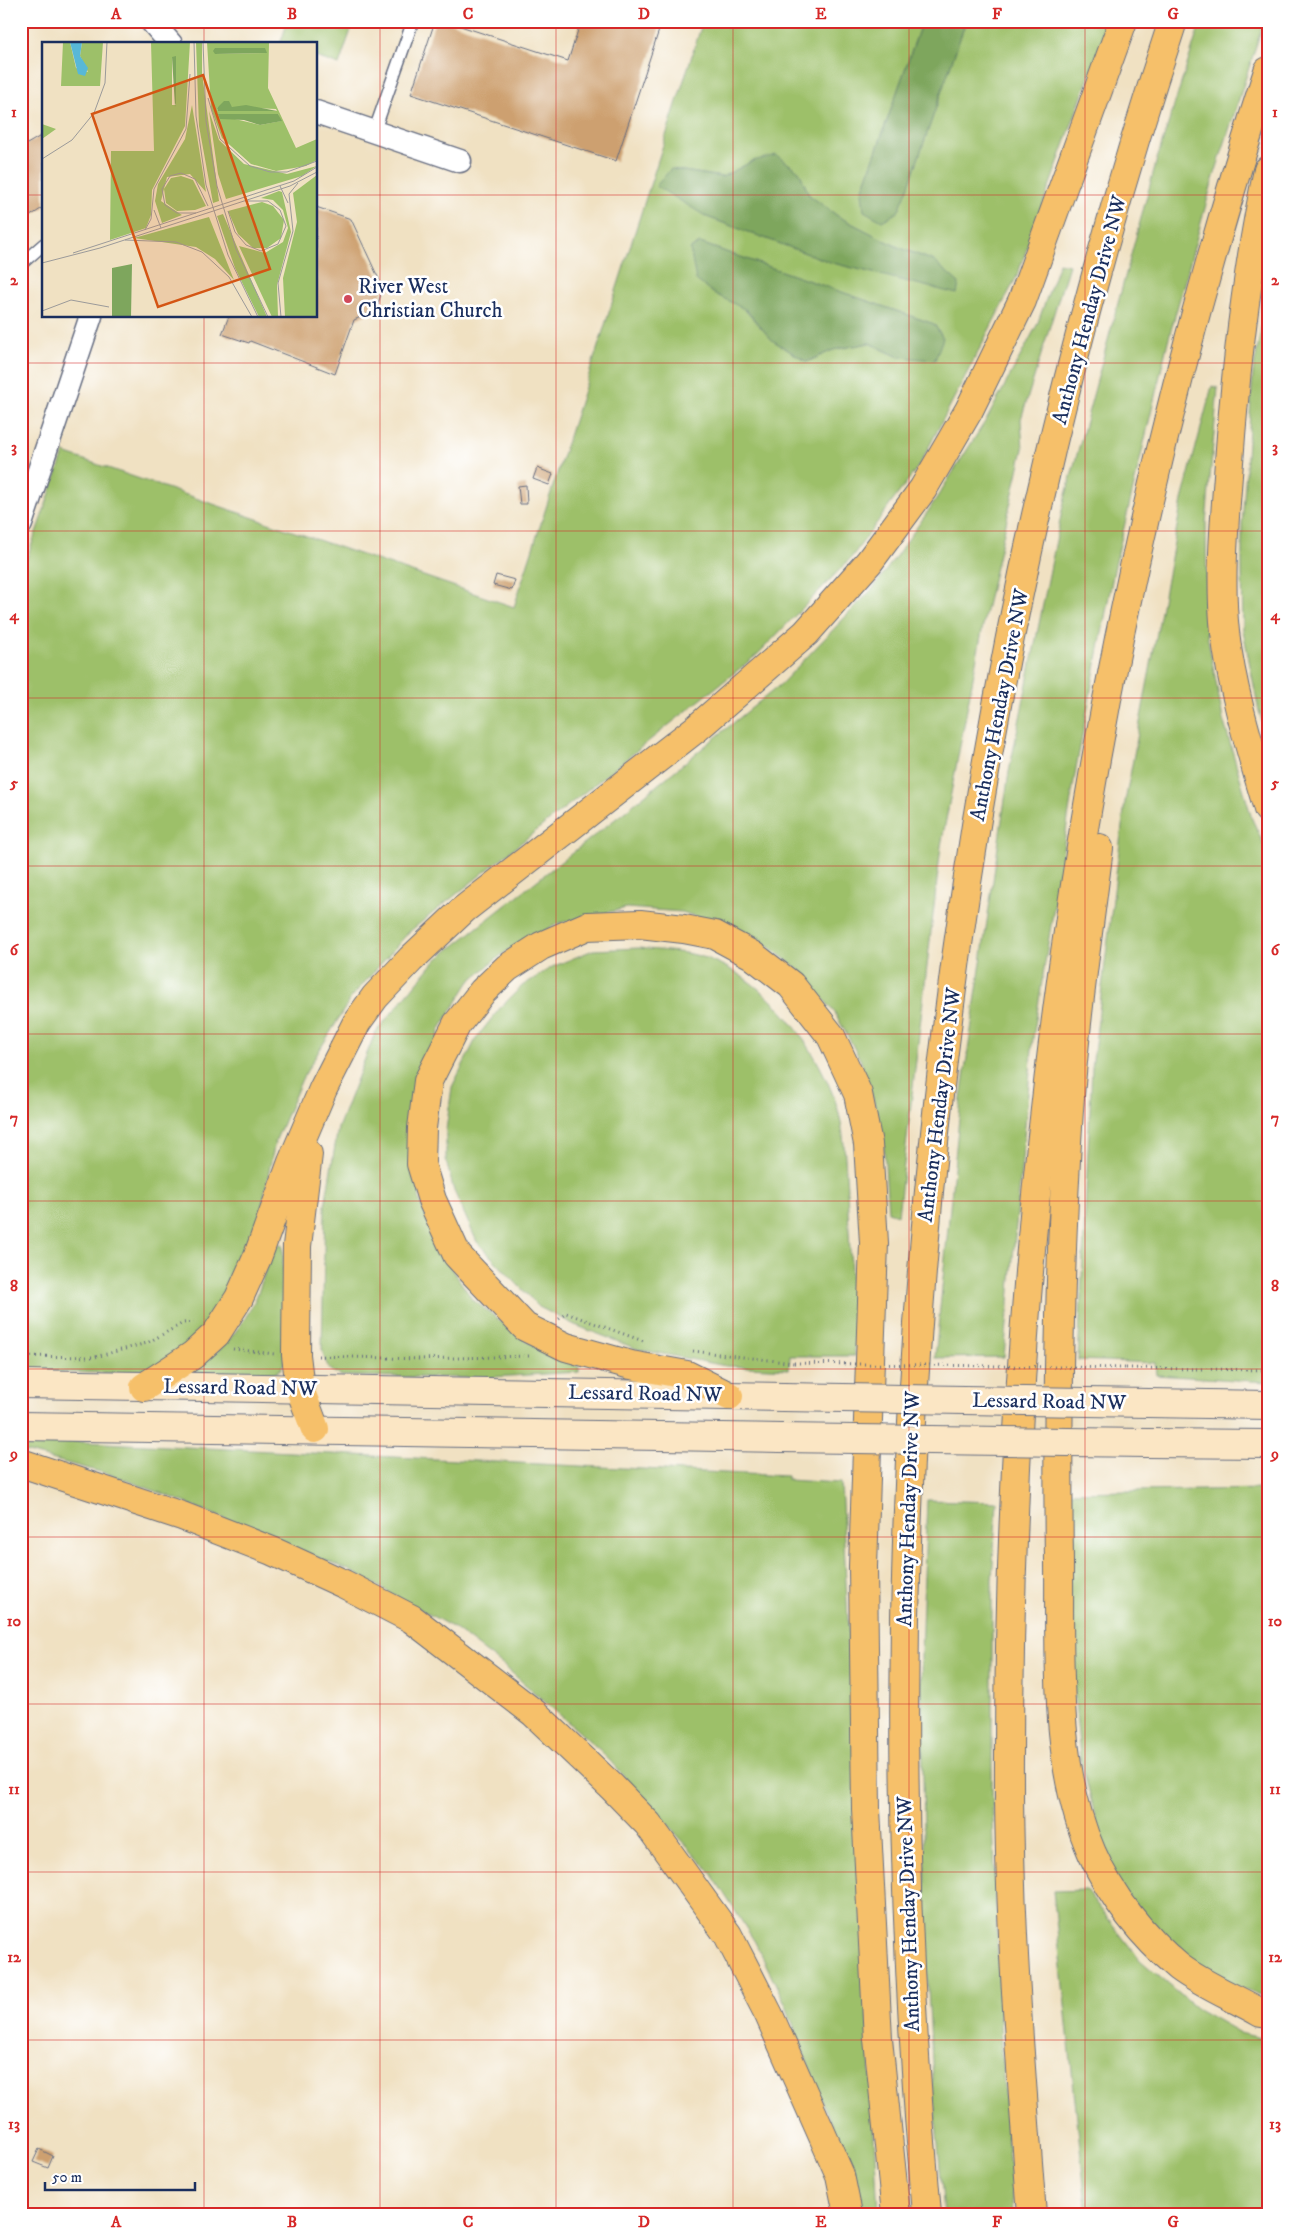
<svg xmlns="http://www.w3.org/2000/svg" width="1289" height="2235" viewBox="0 0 1289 2235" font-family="'IM FELL DW Pica',serif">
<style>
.green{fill:#9dc069;stroke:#5c7864;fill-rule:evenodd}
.forest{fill:#7ea65d;stroke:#4c6a5e}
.building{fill:#cda06f}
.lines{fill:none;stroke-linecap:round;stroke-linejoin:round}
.lane-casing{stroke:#666d81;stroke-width:14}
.street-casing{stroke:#666d81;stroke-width:25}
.secondary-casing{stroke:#666d81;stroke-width:30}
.highway-casing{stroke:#666d81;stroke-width:30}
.path{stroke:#666d81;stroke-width:3;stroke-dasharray:1 4;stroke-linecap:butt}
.lane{stroke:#fff;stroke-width:11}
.street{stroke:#fff;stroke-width:22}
.secondary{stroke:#fbe6c4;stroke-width:28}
.highway{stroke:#f6c06b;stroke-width:28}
.secondary-bridge-casing{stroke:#666d81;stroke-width:30;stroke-linecap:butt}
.path-bridge{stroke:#666d81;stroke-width:3;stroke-dasharray:1 4;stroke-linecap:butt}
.secondary-bridge{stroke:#fbe6c4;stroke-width:28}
.grid{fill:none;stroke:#d62828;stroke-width:1;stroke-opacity:0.55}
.poi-dot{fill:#d1495b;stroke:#fff;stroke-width:2}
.labels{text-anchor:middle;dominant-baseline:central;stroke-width:5;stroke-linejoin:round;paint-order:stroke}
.poi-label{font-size:21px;fill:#1b2f5e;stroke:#fff;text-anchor:start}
.street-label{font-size:21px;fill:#1b2f5e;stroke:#fff}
.inset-road{fill:none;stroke:#9b9a9a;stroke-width:1}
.view{fill:#d45514;fill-opacity:0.15;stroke:#d45514;stroke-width:2.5}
.inset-edge{fill:none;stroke:#1b2f5e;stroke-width:2.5}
.neatline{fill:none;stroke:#d62828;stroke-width:2}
.grid-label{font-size:16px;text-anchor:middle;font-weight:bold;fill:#d62828}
</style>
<rect width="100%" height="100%" fill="#fff"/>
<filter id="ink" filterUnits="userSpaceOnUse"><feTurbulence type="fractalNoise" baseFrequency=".02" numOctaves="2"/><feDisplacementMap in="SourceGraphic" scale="10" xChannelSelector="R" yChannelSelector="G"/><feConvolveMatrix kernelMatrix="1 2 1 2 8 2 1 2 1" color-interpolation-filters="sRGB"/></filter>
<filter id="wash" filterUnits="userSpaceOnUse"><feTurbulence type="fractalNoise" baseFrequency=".0096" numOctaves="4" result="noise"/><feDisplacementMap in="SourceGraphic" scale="20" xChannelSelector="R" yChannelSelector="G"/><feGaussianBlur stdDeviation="1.12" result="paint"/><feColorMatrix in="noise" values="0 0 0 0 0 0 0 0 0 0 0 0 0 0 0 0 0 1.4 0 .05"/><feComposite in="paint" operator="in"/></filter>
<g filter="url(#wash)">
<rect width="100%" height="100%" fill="#f0e1c2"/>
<g class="green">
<polygon points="288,21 354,21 339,65 316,57 316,44 280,44"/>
<path d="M703,21H922L862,192L907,191L966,21H1109L1017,276L920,464L851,558L758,654L409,932L351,998L302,1079L275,1142L253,1250L192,1348L153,1367L123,1373L21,1372V575L64,453L514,607ZM753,161L799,171L809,195L839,217L898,247L934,261L957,293L833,263L707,217L671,169L722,177ZM700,243L934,324L943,338L899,357L869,343L833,350L807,362L772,340L690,249Z"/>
<polygon points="1201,21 1264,21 1212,183 1168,341 1114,570 1076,768 1033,1038 1004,1357 935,1358 961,1098 1009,772 1063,506 1157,159"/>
<path d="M1059,263L1069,265L1021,419L1023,449L985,615L941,846L898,1215L888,1212L884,1148L874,1102L861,1061L835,1013L798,969L753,935L682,912L627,908L559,923L505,952L470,981L439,1030L419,1199L438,1249L473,1300L528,1342L579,1367V1372L475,1378L342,1376C328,1371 325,1363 322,1349L325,1205L338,1128L375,1033L437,959L623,813L781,684L874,587L927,513L988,417L1037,325Z"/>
<polygon points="1268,292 1268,742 1259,711 1243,630 1242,570 1242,525 1253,373"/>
<polygon points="1212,386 1218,388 1206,523 1207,634 1223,719 1252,819 1268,853 1268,1382 1156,1375 1155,1363 1078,1360 1092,1068 1125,802 1182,500"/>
<path d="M639,948C661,951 686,951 706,958C768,981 813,1041 835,1100C845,1128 845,1161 847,1190C850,1245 852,1300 855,1356H790L789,1369L726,1366L637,1349L575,1325L539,1307L477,1242L454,1191L446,1161V1130L452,1087L477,1037L501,1007L522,986L552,967L593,950Z"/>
<path d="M279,1244L283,1245L284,1362L281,1369L276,1373L194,1374C209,1357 226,1346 239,1327C247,1316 255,1302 259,1290C265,1275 267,1255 279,1244Z"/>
<polygon points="21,1439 787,1476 787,1480 841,1483 878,2214 865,2214 785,2003 755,1942 709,1870 601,1751 504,1666 454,1628 351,1571 169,1496 112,1475 21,1451"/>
<polygon points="1268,1489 1268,1999 1224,1981 1189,1961 1117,1885 1100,1835 1080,1757 1071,1657 1065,1492"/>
<polygon points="927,1500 997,1502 992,1579 992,1789 1001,2049 1013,2214 944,2214 934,2098 926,1951 921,1654"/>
<polygon points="1086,1890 1140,1960 1196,2008 1240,2033 1268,2040 1268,2214 1087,2214 1053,1891"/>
</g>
<g class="forest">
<polygon points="922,21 966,21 907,191 898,212 882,221 864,211 862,192"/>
<polygon points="776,155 799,171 809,195 839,217 898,247 934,261 959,283 957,294 833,263 707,217 656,186 671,169 722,177 753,161"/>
<polygon points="700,243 934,324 943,338 935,360 899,357 869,343 833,350 807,362 772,340 746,310 713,293 696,280 690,249"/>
</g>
<g id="blocks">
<g class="building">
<polygon points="435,21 445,21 568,61 581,21 662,21 616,161 411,94"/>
<polygon points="44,134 44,207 21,222 21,145 26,142 27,144"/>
<polygon points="316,207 351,219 383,288 376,310 354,320 335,374 250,341 249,343 222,334 229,316 316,316"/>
<polygon points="537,468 553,474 549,485 533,479"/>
<polygon points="526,485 527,504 520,504 518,486"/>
<polygon points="496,575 515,580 512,590 493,585"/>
<polygon points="39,2149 53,2156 48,2168 33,2162"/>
</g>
</g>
</g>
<g filter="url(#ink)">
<use href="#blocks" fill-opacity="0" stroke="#666d81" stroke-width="1"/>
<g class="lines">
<g class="lane-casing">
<g id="lane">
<polyline points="374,132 413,21"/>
<polyline points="21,264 44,244"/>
</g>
</g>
<g class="street-casing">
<g id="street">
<polyline points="151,21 171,44"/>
<polyline points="316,112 460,161"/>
<polyline points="21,524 91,316"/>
</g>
</g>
<g class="secondary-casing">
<g id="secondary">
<polyline points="21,1384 783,1397"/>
<polyline points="1148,1403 1268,1405"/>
<polyline points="21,1426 780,1438"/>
<polyline points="1147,1443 1268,1444"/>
</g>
</g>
<g class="highway-casing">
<g id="highway">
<path d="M1268,170C1247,266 1236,364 1229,462C1225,517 1219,577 1225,632C1232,692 1251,751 1268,809"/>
<path d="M1099,848C1088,935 1075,1023 1069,1110C1059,1261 1057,1411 1059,1562C1060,1656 1053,1766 1092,1853C1111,1897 1143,1937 1179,1967C1203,1985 1235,1998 1261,2013L1268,2014"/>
<polyline points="308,1154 297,1246 296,1355 300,1389 315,1429"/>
<polyline points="144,1387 193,1355 216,1334 239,1298 257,1258 292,1162 323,1089 357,1022 375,997 411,959 463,910 697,728 806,633 869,562 923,489 969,410 1022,301 1123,21"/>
<polyline points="729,1396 687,1375 631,1365 566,1347 525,1327 457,1255 432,1200 421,1164 422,1128 428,1081 457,1024 483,991 507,968 541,946 587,926 640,924 684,929 715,935 752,955 791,985 831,1036 858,1094 868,1144 874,1243 863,1567 866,1809 878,2039 896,2214"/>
<polyline points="21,1463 182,1516 272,1551 344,1584 412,1619 534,1713 612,1787 648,1824 728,1935 769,2015 840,2175 848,2214"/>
<path d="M927,2214C860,1482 941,719 1173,21"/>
<path d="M1032,2214C1020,2062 1008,1909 1009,1756C1009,1184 1091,616 1268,71"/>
</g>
</g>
<g class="path">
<polyline points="559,1319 566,1313 643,1341"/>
<polyline points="233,1349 274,1354"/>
<polyline points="693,1351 794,1363"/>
<polyline points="21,1356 95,1357 147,1343 183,1323 194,1322"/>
<polyline points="318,1356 419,1359 531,1356"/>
<polyline points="1126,1368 1268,1370"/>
</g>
<use href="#lane" class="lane"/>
<use href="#street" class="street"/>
<use href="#secondary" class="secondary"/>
<use href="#highway" class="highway"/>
<g class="secondary-bridge-casing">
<g id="secondary-bridge">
<polyline points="783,1397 1148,1403"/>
<polyline points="780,1438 1147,1443"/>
</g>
</g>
<polyline class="path-bridge" points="794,1363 1126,1368"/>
<use href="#secondary-bridge" class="secondary-bridge"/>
</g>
</g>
<path class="grid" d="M204,21V44M380,21V2214M556,21V2214M733,21V2214M909,21V2214M1085,21V2214M21,195H44M316,195H1268M204,316V2214M21,363H1268M21,531H1268M21,698H1268M21,866H1268M21,1034H1268M21,1201H1268M21,1369H1268M21,1537H1268M21,1704H1268M21,1872H1268M21,2040H1268"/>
<circle class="poi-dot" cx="348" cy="299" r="5"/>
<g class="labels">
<g class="poi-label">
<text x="358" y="287">River West<tspan x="358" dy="24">Christian Church</tspan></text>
</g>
<g class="street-label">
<text transform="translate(1090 310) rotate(-75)">Anthony Henday Drive NW</text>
<text transform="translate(1000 705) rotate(-79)">Anthony Henday Drive NW</text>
<text transform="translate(940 1105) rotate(-83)">Anthony Henday Drive NW</text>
<text transform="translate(240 1388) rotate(1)">Lessard Road NW</text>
<text transform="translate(645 1394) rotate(1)">Lessard Road NW</text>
<text transform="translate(1049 1402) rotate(1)">Lessard Road NW</text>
<text transform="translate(909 1509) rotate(-88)">Anthony Henday Drive NW</text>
<text transform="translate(909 1914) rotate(-92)">Anthony Henday Drive NW</text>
</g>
</g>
<g transform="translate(42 42)">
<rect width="275" height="275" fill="#f0e1c2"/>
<path d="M21,0H28L34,26L46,30L38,14L40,0H61L58,44H19ZM109,0H148L143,84L110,148L109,173L104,186L68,198L69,109H112ZM130,15L134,16V63H130ZM154,0H160V31L177,159L171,161L157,84ZM165,0H227L226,46L254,106L275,97V118L264,124L234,129L209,122L180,96L169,67ZM173,6L225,11L173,12ZM181,62L190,65L234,67L235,69H176L175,66ZM236,72L239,79L218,83L176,73ZM150,63L164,150L148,132L125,135L119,159L140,173L120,181L113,159L116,142L143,97ZM167,69L177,98L202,122L245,132L275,124L260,134L184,157L176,132ZM0,82L14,87L0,97ZM275,133V275H243L241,236L255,180L251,151ZM139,134L151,138L164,164L153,168L135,169L124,161L122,147L129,136ZM237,149L240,150L249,190L235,243L236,275H230L197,204L223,211L241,200L246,186L241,168L231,158L219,156ZM220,160L231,164L242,178L239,196L225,206H211L196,192L186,169ZM181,172L225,275H217L193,226L175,174ZM167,175L192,238L173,217L154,205L92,196Z" fill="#9dc069" fill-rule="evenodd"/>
<path d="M173,6H223L225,11L173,12L171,9ZM134,14V61L133,65L130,15ZM182,59H187L190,65L204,63L235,69H176L175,66ZM176,72H236L240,79L218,83L202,78L178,77ZM90,222L89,275H70V226Z" fill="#7ea65d"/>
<path d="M28,0H40L38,14L46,26L43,34L36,32Z" fill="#58b8d7"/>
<path class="inset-road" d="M152,0L154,74L164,143L186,213L216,275M161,0L164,79L175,144L194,207L226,275M166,56L178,97L208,124L228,130H245L275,119M0,117L30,98L52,71L63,41L65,0M238,144L246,161M112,168L119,186M186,169L193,190L204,203L219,209L236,202L244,184L238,168L226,159H203M154,171H135L123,163L120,147L128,134L139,131L153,137L166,164M103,188L109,177L112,147L144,87L148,32M83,198L134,200L160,210L187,235L210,275M31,211L252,139L275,125M0,221L58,206L248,144L275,130M0,269L29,258L67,265M239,275L236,241L251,189L247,152L256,141"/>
<path class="view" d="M161,33L228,227L116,265L50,72Z"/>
<rect width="275" height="275" class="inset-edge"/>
</g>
<rect width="1289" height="2235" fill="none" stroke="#fff" stroke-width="55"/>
<path d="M45 2182v8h150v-8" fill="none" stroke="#1b2f5e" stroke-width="2.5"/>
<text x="52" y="2182" font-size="15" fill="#1b2f5e" stroke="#ffffff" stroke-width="4" paint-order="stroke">50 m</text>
<rect x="28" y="28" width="1234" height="2180" class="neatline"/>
<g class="grid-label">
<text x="116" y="19">A</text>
<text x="292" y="19">B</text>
<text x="468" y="19">C</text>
<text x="644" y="19">D</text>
<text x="821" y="19">E</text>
<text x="997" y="19">F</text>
<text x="1173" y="19">G</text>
<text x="14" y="117">1</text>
<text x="1275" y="117">1</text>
<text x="14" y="285">2</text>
<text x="1275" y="285">2</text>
<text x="14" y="452">3</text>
<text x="1275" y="452">3</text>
<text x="14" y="620">4</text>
<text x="1275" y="620">4</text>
<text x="14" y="788">5</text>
<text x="1275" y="788">5</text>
<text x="14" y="955">6</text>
<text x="1275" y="955">6</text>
<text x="14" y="1123">7</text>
<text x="1275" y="1123">7</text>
<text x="14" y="1291">8</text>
<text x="1275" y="1291">8</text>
<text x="14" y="1459">9</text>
<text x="1275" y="1459">9</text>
<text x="14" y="1626">10</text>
<text x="1275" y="1626">10</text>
<text x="14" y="1794">11</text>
<text x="1275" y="1794">11</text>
<text x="14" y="1962">12</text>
<text x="1275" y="1962">12</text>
<text x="14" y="2129">13</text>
<text x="1275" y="2129">13</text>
<text x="116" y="2227">A</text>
<text x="292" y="2227">B</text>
<text x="468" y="2227">C</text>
<text x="644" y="2227">D</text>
<text x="821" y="2227">E</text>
<text x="997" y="2227">F</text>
<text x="1173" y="2227">G</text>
</g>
</svg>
